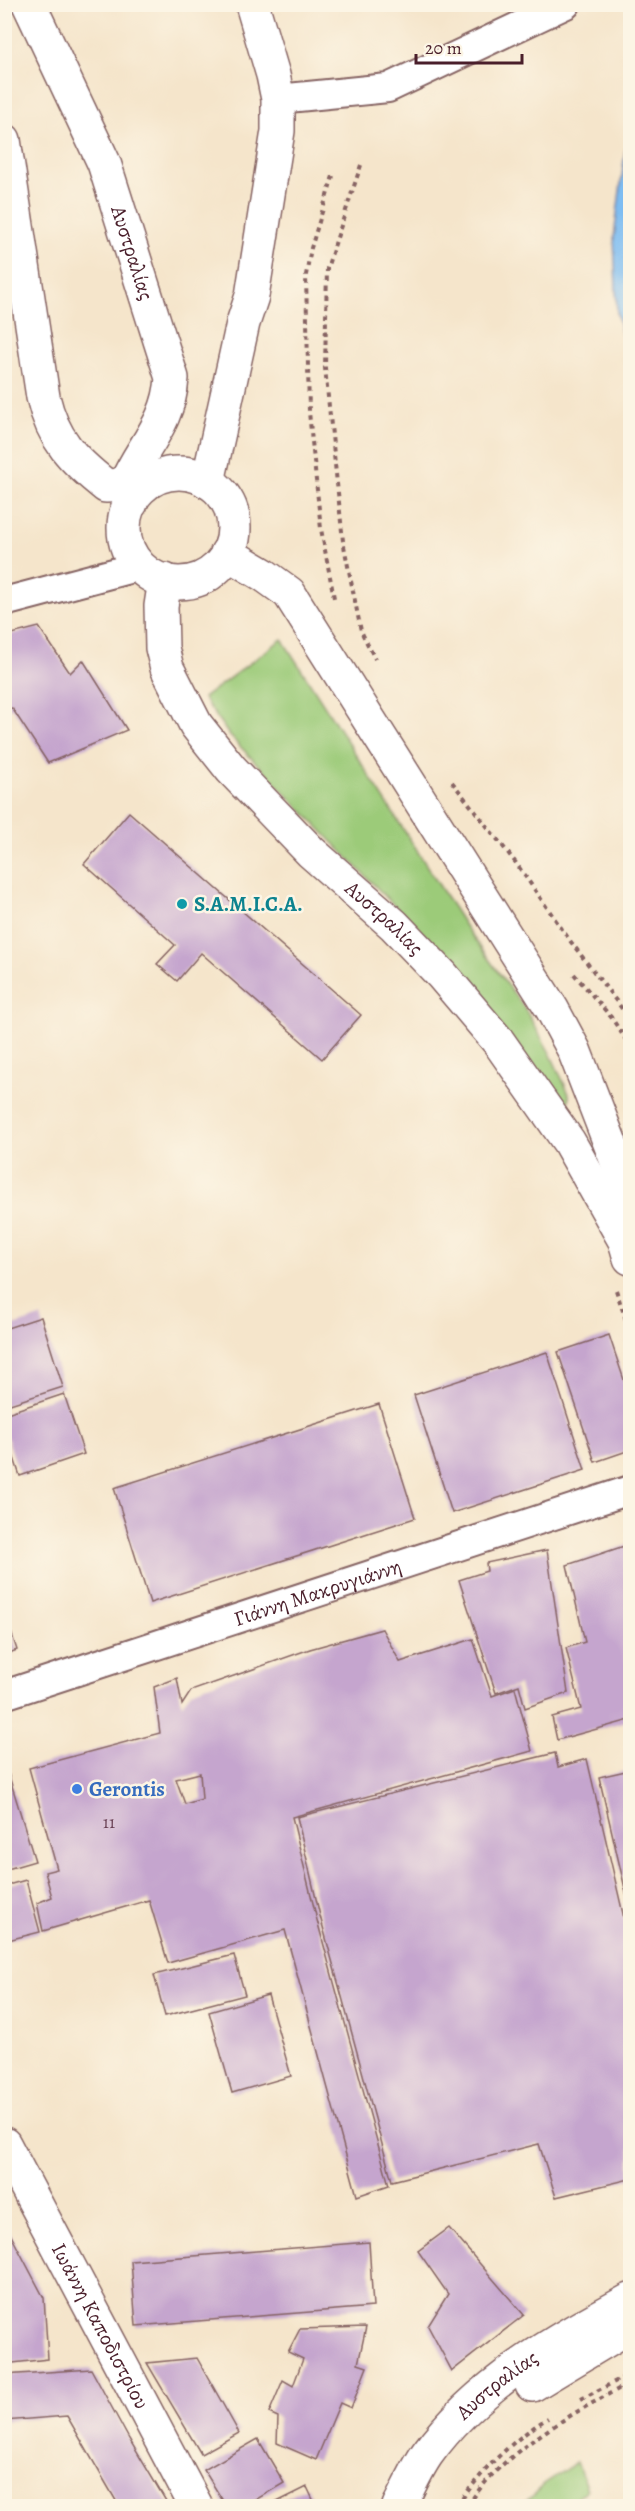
<svg xmlns="http://www.w3.org/2000/svg" width="635" height="2511" viewBox="0 0 635 2511" font-family="Alegreya,serif">
<style>
.green{fill:#9ccb79;stroke:#737552;stroke-width:1.5}
.water{fill:#7ebdf2;stroke:#646e8e;stroke-width:1.5}
.building{fill:#c5a5ce;fill-rule:evenodd}
.lines{fill:none;stroke-linecap:round;stroke-linejoin:round}
.minor-casing{stroke:#866463;stroke-width:32}
.tertiary-casing{stroke:#866463;stroke-width:36}
.secondary-casing{stroke:#866463;stroke-width:36}
.path{stroke:#866463;stroke-width:4;stroke-dasharray:4.5 4.5;stroke-linecap:butt}
.minor{stroke:#fff;stroke-width:28}
.tertiary{stroke:#fff;stroke-width:33}
.secondary{stroke:#fff;stroke-width:33}
.culture-dot{fill:#0f9aa8;stroke:#fcf5e5;stroke-width:2}
.shop-dot{fill:#3f7fe0;stroke:#fcf5e5;stroke-width:2}
.labels{text-anchor:middle;dominant-baseline:central;stroke-width:5;stroke-linejoin:round;paint-order:stroke}
.number-label{font-size:18px;fill:#694054}
.street-label{font-size:21px;fill:#4a1f2b;stroke:#fcf5e5}
.culture-label{font-size:21px;font-weight:bold;fill:#0d838f;stroke:#fcf5e5;text-anchor:start}
.shop-label{font-size:21px;font-weight:bold;fill:#366cbe;stroke:#fcf5e5;text-anchor:start}
</style>
<rect width="100%" height="100%" fill="#fcf5e5"/>
<filter id="ink" filterUnits="userSpaceOnUse"><feTurbulence type="fractalNoise" baseFrequency=".0167" numOctaves="2"/><feDisplacementMap in="SourceGraphic" scale="12" xChannelSelector="R" yChannelSelector="G"/><feConvolveMatrix kernelMatrix="1 2 1 2 8 2 1 2 1" color-interpolation-filters="sRGB"/></filter>
<filter id="wash" filterUnits="userSpaceOnUse"><feTurbulence type="fractalNoise" baseFrequency=".008" numOctaves="4" result="noise"/><feDisplacementMap in="SourceGraphic" scale="24" xChannelSelector="R" yChannelSelector="G"/><feGaussianBlur stdDeviation="1.35" result="paint"/><feColorMatrix in="noise" values="0 0 0 0 0 0 0 0 0 0 0 0 0 0 0 0 0 1.4 0 .05"/><feComposite in="paint" operator="in"/></filter>
<g filter="url(#wash)">
<rect width="100%" height="100%" fill="#f5e5cb"/>
<g class="green">
<polygon points="282,639 467,929 525,1009 550,1053 569,1094 569,1100 565,1104 559,1100 437,950 229,735 203,698"/>
<polygon points="577,2462 587,2490 567,2506 522,2506 544,2484"/>
</g>
<polygon class="water" points="630,140 630,366 617,314 614,237 625,152"/>
<g id="blocks">
<g class="building">
<polygon points="39,627 70,673 83,660 127,730 48,763 12,708 4,709 4,636"/>
<polygon points="129,812 361,1015 322,1059 201,953 177,981 157,964 175,945 84,864"/>
<polygon points="41,1317 63,1387 4,1406 4,1329"/>
<polygon points="609,1335 630,1398 630,1450 595,1462 558,1352"/>
<polygon points="547,1352 585,1470 452,1513 414,1395"/>
<polygon points="64,1394 84,1454 20,1476 4,1428 4,1414"/>
<polygon points="379,1404 415,1518 150,1603 114,1488"/>
<polygon points="630,1544 630,1720 557,1740 552,1717 581,1709 566,1648 585,1642 567,1565"/>
<polygon points="547,1550 568,1693 525,1708 519,1685 496,1693 459,1580 487,1571 486,1563"/>
<polygon points="4,1611 17,1650 4,1655"/>
<path d="M382,1629L400,1662L473,1639L492,1696L515,1688L532,1751L292,1817L317,1920L389,2185L357,2196L285,1930L168,1963L149,1900L43,1931L37,1903L52,1897L45,1872L57,1869L29,1768L160,1733L154,1687L177,1678L182,1705L191,1691L310,1649ZM200,1773L202,1799L185,1804L176,1779Z"/>
<polygon points="555,1753 558,1767 587,1759 630,1944 630,2179 556,2197 539,2144 392,2181 320,1916 297,1817"/>
<polygon points="5,1763 35,1861 4,1870 4,1764"/>
<polygon points="630,1770 630,1910 599,1777"/>
<polygon points="26,1880 40,1932 4,1941 4,1886"/>
<polygon points="234,1955 245,1995 165,2016 154,1975"/>
<polygon points="268,1995 291,2076 232,2093 209,2012"/>
<polygon points="4,2222 44,2298 48,2359 4,2364"/>
<polygon points="449,2228 524,2315 452,2371 428,2326 448,2294 418,2251"/>
<polygon points="369,2242 373,2307 136,2326 131,2261"/>
<polygon points="366,2327 358,2364 367,2367 351,2408 340,2403 316,2460 277,2443 278,2417 269,2413 283,2380 293,2386 303,2359 288,2352 300,2329"/>
<polygon points="197,2358 239,2433 201,2454 147,2363"/>
<polygon points="91,2369 129,2439 169,2506 119,2506 67,2416 4,2421 4,2375"/>
<polygon points="258,2439 284,2483 245,2506 226,2506 204,2470"/>
<polygon points="307,2487 316,2506 269,2506"/>
</g>
</g>
</g>
<g filter="url(#ink)">
<use href="#blocks" fill-opacity="0" stroke="#866463" stroke-width="1.5"/>
<g class="lines">
<g class="minor-casing">
<g id="minor">
<polyline points="278,99 388,88 566,4"/>
<polyline points="4,602 140,566"/>
<path id="s1" d="M4,1695L630,1490"/>
</g>
</g>
<g class="tertiary-casing">
<g id="tertiary">
<path d="M4,140L43,397C53,440 73,460 106,486L125,485"/>
<path id="s2" d="M4,2144L196,2506"/>
</g>
</g>
<g class="secondary-casing">
<g id="secondary">
<path id="s3" d="M29,4L104,163L172,378C169,424 141,447 125,485L131,503"/>
<circle cx="179" cy="528" r="55"/>
<polyline points="208,482 243,323 252,296 278,131 278,99 273,75 252,4"/>
<polyline points="227,553 264,575 289,593 552,1009 574,1050 630,1195"/>
<path id="s4" d="M165,580L161,606L162,648L167,668L196,725L231,769L311,852L394,925L442,975L498,1041L569,1142L625,1241L630,1258"/>
<polyline points="532,2385 630,2326"/>
<path id="s5" d="M399,2506C408,2489 416,2470 427,2454C477,2384 557,2340 630,2300"/>
</g>
</g>
<g class="path">
<polyline points="361,165 327,268 325,368 343,541 361,631 375,659"/>
<polyline points="333,176 311,248 306,275 309,412 321,529 334,598"/>
<polyline points="452,782 516,863 571,942 630,1019"/>
<polyline points="574,974 611,1017 630,1046"/>
<polyline points="616,1290 630,1332"/>
<polyline points="581,2399 630,2374"/>
<path d="M457,2506C481,2471 512,2440 548,2418"/>
<path d="M468,2506C500,2452 576,2411 630,2383"/>
</g>
<use href="#minor" class="minor"/>
<use href="#tertiary" class="tertiary"/>
<use href="#secondary" class="secondary"/>
</g>
</g>
<circle class="culture-dot" cx="182" cy="904" r="6"/>
<circle class="shop-dot" cx="77" cy="1789" r="6"/>
<g class="labels">
<g class="number-label">
<text x="109" y="1822">11</text>
</g>
<g class="street-label">
<text stroke="none"><textPath href="#s3" startOffset="270">Αυστραλίας</textPath></text>
<text stroke="none"><textPath href="#s4" startOffset="423">Αυστραλίας</textPath></text>
<text stroke="none"><textPath href="#s1" startOffset="330">Γιάννη Μακρυγιάννη</textPath></text>
<text stroke="none"><textPath href="#s2" startOffset="206">Ιωάννη Καποδιστρίου</textPath></text>
<text stroke="none"><textPath href="#s5" startOffset="158">Αυστραλίας</textPath></text>
</g>
<g class="culture-label">
<text x="194" y="904">S.A.M.I.C.A.</text>
</g>
<g class="shop-label">
<text x="89" y="1789">Gerontis</text>
</g>
</g>
<rect width="635" height="2511" fill="none" stroke="#fcf5e5" stroke-width="24"/>
<path d="M416 54v9h106v-9" fill="none" stroke="#4a1f2b" stroke-width="3"/>
<text x="425" y="54" font-size="18" fill="#4a1f2b" stroke="#fcf5e5" stroke-width="4.5" paint-order="stroke">20 m</text>
</svg>
